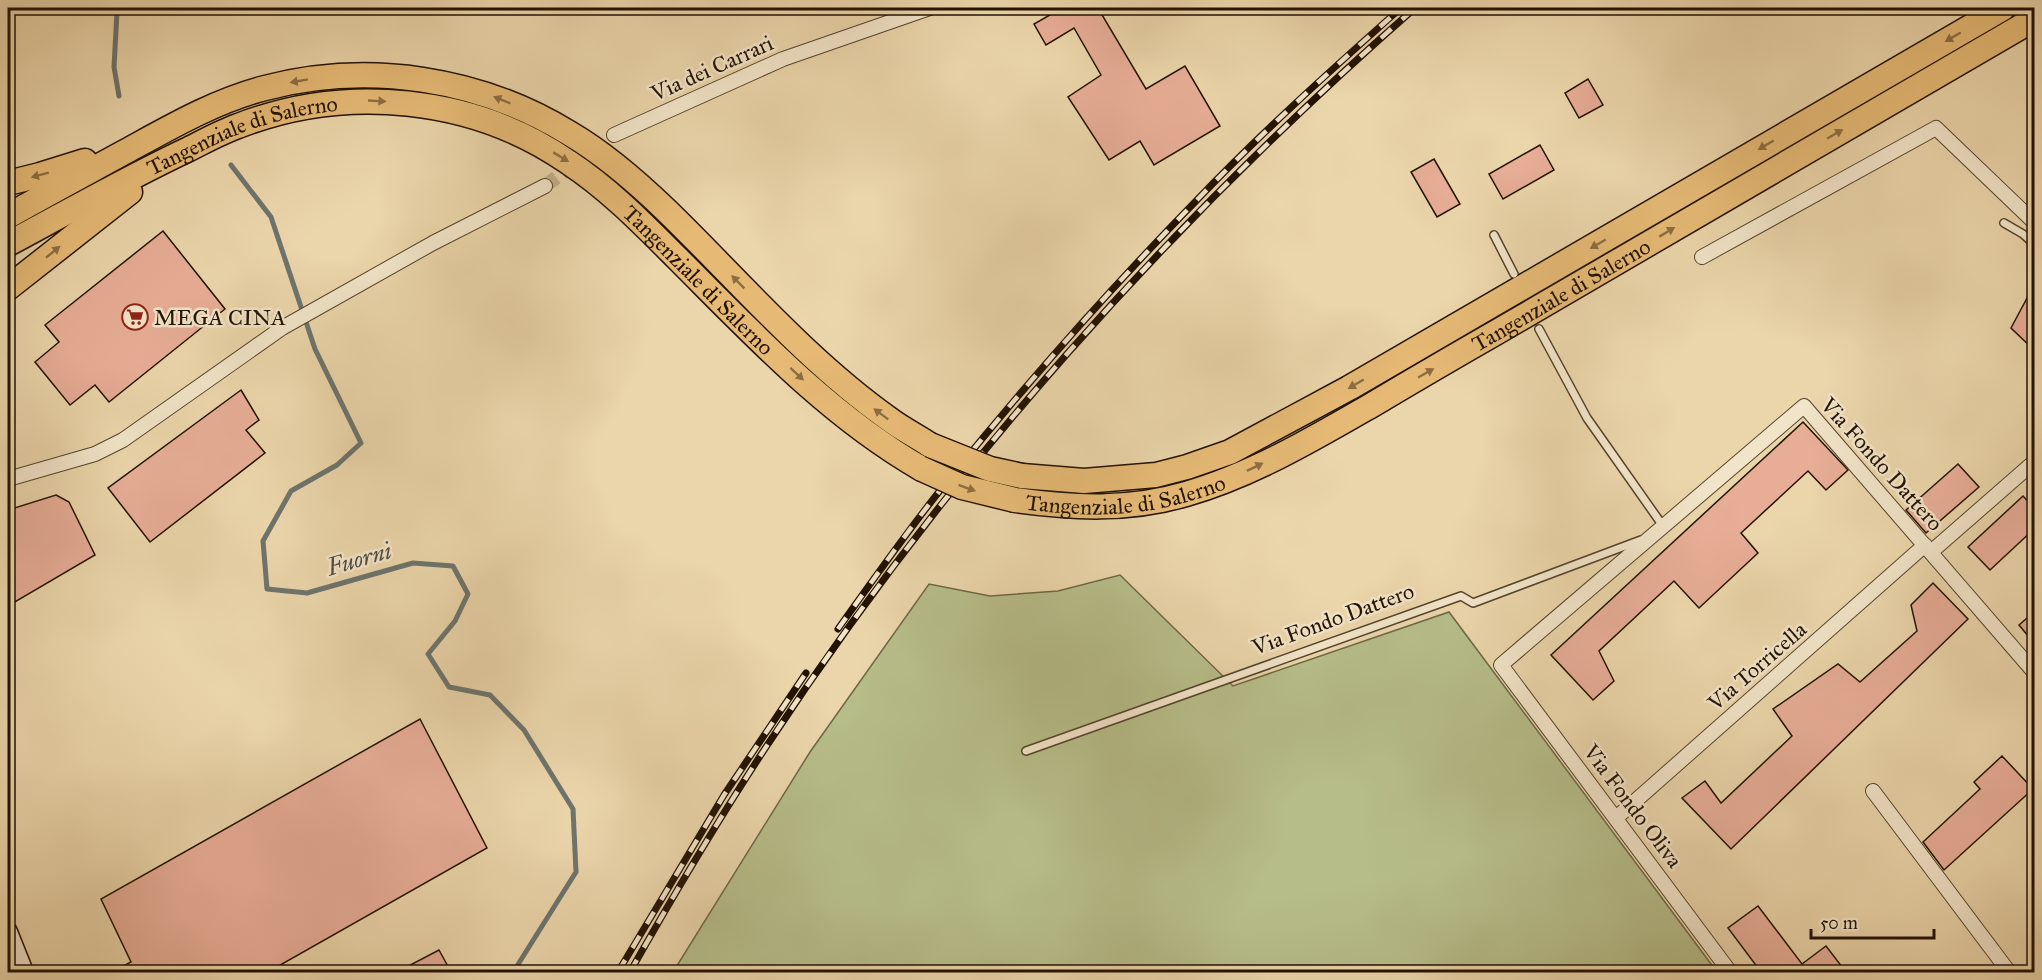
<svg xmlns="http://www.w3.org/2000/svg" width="2042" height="980" viewBox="0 0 2042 980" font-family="'IM FELL Great Primer',serif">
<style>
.green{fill:#b6bd89;stroke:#6c6846;stroke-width:1.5}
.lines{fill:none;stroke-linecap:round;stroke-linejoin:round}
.stream{stroke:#6d746d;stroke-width:5}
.building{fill:#e7ad96;stroke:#221202;stroke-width:1.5}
.street-tunnel{stroke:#c3ae88;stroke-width:14;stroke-dasharray:14 7;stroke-linecap:butt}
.lane-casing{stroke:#54432c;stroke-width:10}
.street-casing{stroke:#54432c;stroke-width:16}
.secondary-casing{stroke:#221202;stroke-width:21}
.highway-casing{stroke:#221202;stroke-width:27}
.lane{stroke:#f2e4c8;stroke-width:7}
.street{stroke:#f2e4c8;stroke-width:14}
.secondary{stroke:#f2e4c8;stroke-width:18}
.highway{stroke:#e6ba75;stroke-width:24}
.rail-casing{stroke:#221202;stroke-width:7}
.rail{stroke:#f2e4c8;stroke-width:4.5;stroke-dasharray:14;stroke-linecap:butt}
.highway-bridge-casing{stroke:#221202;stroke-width:27;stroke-linecap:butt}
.highway-bridge{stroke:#e6ba75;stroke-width:24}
.oneway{fill:#8e6e41}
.labels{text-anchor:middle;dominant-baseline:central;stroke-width:5;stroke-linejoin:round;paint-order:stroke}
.street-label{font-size:22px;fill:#221202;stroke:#f2e4c8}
.poi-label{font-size:22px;fill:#221202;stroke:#f2e4c8;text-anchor:start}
.water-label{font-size:24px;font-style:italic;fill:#4e4b41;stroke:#f2e4c8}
</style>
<rect width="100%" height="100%" fill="#ebd5aa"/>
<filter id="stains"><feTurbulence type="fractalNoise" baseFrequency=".00333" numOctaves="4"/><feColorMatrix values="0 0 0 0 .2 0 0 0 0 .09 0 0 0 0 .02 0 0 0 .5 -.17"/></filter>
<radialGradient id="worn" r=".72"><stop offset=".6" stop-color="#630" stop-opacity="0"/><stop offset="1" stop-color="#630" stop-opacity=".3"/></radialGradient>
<polygon class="green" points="1120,575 1233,686 1449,612 1717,972 673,972 810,752 929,584 990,596 1058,591"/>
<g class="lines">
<g class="stream">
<polyline points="119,96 114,67 117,12 120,8"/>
<polyline points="231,165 271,217 315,349 361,443 337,465 291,491 263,541 267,589 307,593 413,563 453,566 468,594 455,621 428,654 449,687 490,695 524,730 573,809 576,872 517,966 519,972"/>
</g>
</g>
<g class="building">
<polygon points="1062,8 1098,8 1146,89 1185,66 1220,126 1154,165 1140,141 1109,160 1068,97 1101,75 1074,28 1046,45 1034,24"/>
<polygon points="1588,79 1603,105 1579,118 1565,93"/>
<polygon points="1540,145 1554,170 1503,199 1489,174"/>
<polygon points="1434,159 1460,204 1437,217 1411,172"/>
<polygon points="163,231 225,309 109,402 95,385 70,405 35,362 59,342 45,325"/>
<polygon points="2034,285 2034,350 2011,328"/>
<polygon points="241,390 259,420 246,430 265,453 150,542 108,488"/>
<polygon points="1803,422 1848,470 1826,490 1808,471 1741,533 1758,553 1699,608 1674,581 1599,651 1614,681 1593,700 1551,655"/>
<polygon points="1958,464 1979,487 1926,533 1906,510"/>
<polygon points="56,495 69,502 95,555 8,606 8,510"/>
<polygon points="2023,496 2034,508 2034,529 1990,570 1968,547"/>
<polygon points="1933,583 1968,619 1731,849 1682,798 1705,781 1721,803 1792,736 1773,709 1838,664 1860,682 1917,631 1911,605"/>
<polygon points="2034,612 2034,643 2019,625"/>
<polygon points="420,719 487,848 268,972 112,972 131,962 101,899"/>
<polygon points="2002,756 2033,789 1944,870 1923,842 1980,789 1974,782"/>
<polygon points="1758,906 1802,964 1826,946 1846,972 1761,972 1728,928"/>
<polygon points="439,950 451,972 397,972"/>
</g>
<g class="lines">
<polyline class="street-tunnel" points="545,186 576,163"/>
<g class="lane-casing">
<g id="lane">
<polyline points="2004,223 2023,234 2034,244"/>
<polyline points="1494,235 1514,274"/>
<polyline points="1539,329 1587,418 1663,526"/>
<polyline points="1026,751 1461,596 1473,603 1641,540"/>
</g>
</g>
<g class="street-casing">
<g id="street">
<polyline points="614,135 783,59 930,8"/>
<polyline points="1702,257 1936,128 2034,222"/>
<polyline points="8,479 95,454 123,440 282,328 433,243 545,186"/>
<polyline points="1931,552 2034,462"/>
<polyline points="1873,791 2009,972"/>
<polyline points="1616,818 1925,545"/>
<polyline points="1730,972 1501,665 1804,406 2034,672"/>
</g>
</g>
<g class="secondary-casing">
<polyline id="secondary" points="8,932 24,972"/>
</g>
<g class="highway-casing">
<g id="highway">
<polyline points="8,183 40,175 85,161"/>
<path d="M8,216C49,193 90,171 132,148C174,125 218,100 265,88C369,61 479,78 569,133C605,154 637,182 667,211C739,281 806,360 889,419C902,429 917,436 930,445"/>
<path id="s1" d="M8,244C68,212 127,178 189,149C205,141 221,132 238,126C345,84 473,96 568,162C609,189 643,224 677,258C753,334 828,415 922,469"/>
<polyline points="8,288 130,192"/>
<polyline points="1022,476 1084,481 1156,475 1187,467 1230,452 1349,388 2003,8"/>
<path id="s2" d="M1015,500C1072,508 1129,511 1186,494C1252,475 1313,439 1372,405C1414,380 1455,356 1497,332C1676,228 1855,123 2034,19"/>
</g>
</g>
<use href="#lane" class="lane"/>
<use href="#street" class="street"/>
<use href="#secondary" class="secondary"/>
<use href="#highway" class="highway"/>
<g class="rail-casing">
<g id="rail">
<path d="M838,629C873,580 908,530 946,483C1025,385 1108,291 1196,201C1261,133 1331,70 1401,8"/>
<polyline points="618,972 724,795 806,673"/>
<path d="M630,972C673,896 718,820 766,747C946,473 1169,223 1415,8"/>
</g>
</g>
<use href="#rail" class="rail"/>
<g class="highway-bridge-casing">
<g id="highway-bridge">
<polyline points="930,445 990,469 1022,476"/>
<polyline points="922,469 962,487 1015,500"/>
</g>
</g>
<use href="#highway-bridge" class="highway-bridge"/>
</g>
<defs><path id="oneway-solid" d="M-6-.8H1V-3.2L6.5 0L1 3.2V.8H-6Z" transform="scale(1.5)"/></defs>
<g class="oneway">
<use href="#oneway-solid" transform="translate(1953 37) rotate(150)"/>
<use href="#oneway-solid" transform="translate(299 81) rotate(170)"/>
<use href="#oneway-solid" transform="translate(502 100) rotate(-158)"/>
<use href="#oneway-solid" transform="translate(377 101) rotate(3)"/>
<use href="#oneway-solid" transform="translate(1835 134) rotate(-30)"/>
<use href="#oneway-solid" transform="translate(1766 145) rotate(150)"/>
<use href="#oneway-solid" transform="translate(561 157) rotate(31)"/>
<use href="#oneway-solid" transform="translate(40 175) rotate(165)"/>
<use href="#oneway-solid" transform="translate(1667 232) rotate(-31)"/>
<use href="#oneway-solid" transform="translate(1598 244) rotate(150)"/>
<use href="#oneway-solid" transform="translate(53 252) rotate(-39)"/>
<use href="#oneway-solid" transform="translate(738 282) rotate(-135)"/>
<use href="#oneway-solid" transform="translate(1426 373) rotate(-30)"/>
<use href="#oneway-solid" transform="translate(797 374) rotate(43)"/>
<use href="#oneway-solid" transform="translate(1356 384) rotate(150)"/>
<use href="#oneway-solid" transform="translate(881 414) rotate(-143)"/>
<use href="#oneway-solid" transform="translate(1255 467) rotate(-26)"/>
<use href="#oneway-solid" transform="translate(967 488) rotate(20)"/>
</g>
<defs>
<g id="supermarket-ring" transform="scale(1.35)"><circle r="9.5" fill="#f2e4c8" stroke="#8f2418" stroke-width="1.5"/><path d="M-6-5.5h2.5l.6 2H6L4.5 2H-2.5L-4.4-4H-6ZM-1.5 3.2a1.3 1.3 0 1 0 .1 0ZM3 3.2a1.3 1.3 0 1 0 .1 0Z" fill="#8f2418"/></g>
</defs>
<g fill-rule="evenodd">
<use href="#supermarket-ring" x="135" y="317"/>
</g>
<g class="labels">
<g class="street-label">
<text transform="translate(712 68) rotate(-24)">Via dei Carrari</text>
<text stroke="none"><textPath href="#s1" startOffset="260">Tangenziale di Salerno</textPath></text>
<text stroke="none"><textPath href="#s1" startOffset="780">Tangenziale di Salerno</textPath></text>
<text stroke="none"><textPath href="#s2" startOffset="598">Tangenziale di Salerno</textPath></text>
<text transform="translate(1882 464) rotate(48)">Via Fondo Dattero</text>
<text stroke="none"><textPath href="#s2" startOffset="112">Tangenziale di Salerno</textPath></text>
<text transform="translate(1333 619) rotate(-20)">Via Fondo Dattero</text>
<text transform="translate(1757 666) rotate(-41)">Via Torricella</text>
<text transform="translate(1633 806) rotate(53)">Via Fondo Oliva</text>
</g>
<g class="poi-label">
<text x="154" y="317">MEGA CINA</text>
</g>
<g class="water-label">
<text transform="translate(359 559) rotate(-16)">Fuorni</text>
</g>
</g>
<rect width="2042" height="980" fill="none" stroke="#ebd5aa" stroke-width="30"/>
<rect x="9" y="9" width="2024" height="962" fill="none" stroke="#221202" stroke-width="3"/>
<rect x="15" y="15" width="2012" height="950" fill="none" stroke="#221202" stroke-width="1.5"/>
<path d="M1811 929v9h123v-9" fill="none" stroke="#221202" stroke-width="3"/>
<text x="1820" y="929" font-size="18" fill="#221202" stroke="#f2e4c8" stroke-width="4.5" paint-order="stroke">50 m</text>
<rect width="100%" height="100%" filter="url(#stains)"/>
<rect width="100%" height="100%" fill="url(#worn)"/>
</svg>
